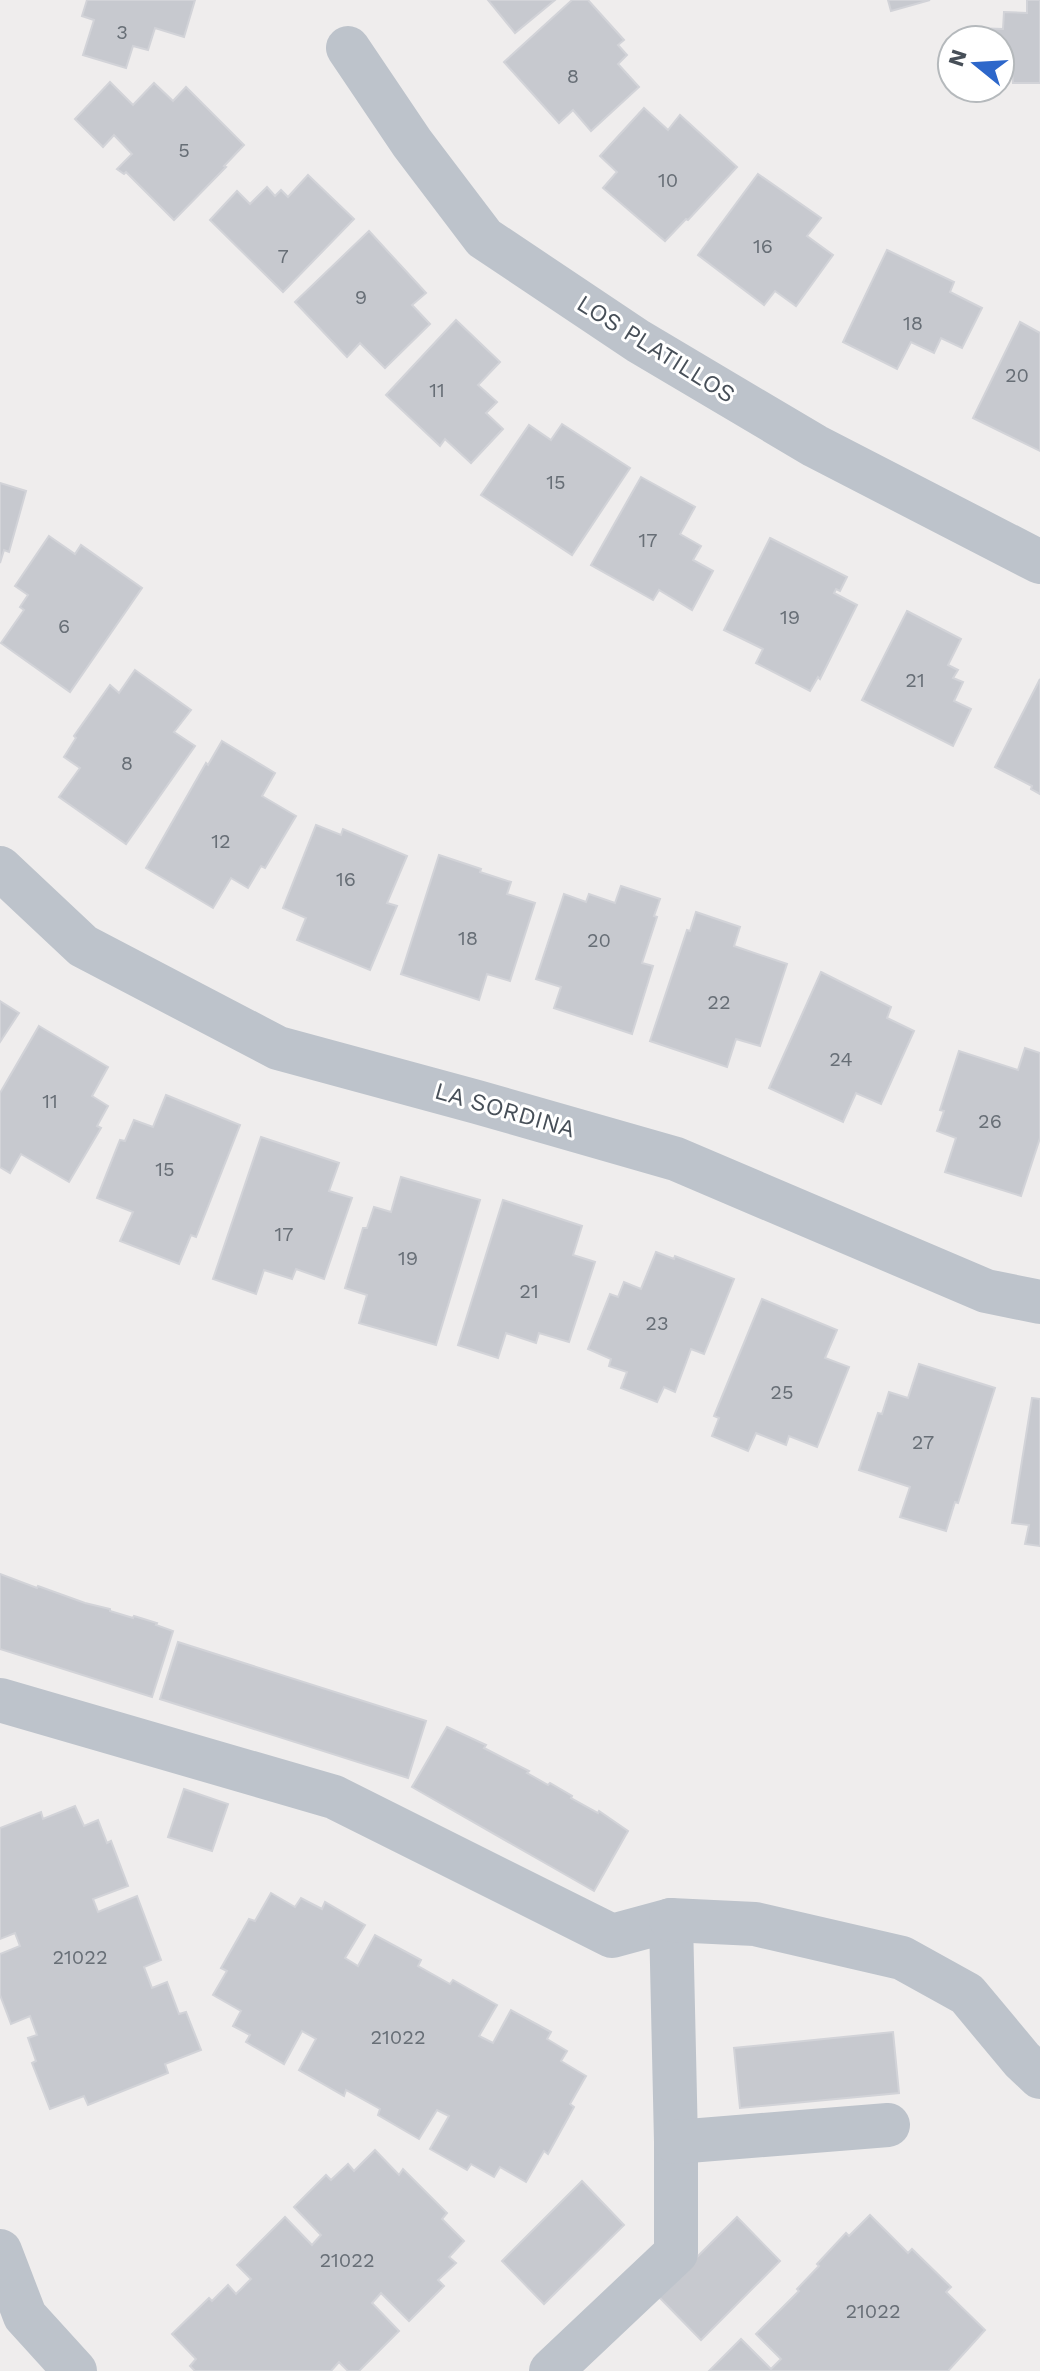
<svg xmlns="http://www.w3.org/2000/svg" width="1040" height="2371" viewBox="0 0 1040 2371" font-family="'Work Sans',sans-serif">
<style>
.building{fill:#c7c9cf;stroke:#d2d3d8;stroke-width:2}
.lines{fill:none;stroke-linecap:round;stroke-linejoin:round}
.minor{stroke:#bdc3cb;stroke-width:44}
.labels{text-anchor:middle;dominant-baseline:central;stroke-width:6;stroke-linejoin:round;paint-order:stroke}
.number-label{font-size:20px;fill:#676e76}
.street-label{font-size:24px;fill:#474f58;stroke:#fff}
</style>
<rect width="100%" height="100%" fill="#efeded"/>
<g class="building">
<polygon points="87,0 195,0 184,37 155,28 148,50 133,46 126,68 83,55 94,20 82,16"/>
<polygon points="488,0 555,0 515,33"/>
<polygon points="572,0 588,0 624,40 618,45 627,55 618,64 639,87 591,131 573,110 559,123 504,62"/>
<polygon points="888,0 930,0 891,11"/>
<polygon points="1027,0 1040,0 1040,83 1013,83 1012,72 1000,72 1000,40 976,40 976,28 1003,29 1004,12 1027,13"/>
<polygon points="110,82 133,105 154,83 173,101 186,87 244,145 224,166 226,167 174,220 126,172 124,174 117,169 132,154 114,135 103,147 75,119"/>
<polygon points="644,108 668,130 680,115 737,167 688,220 686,219 665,241 603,188 617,172 600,156"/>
<polygon points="758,174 821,218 807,236 833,255 796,306 775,291 764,305 698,255"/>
<polygon points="308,175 354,219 283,292 210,220 237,191 250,204 267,187 275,196 281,190 288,197"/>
<polygon points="369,231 426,293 412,305 430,324 385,368 360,343 347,357 295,302"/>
<polygon points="887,250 954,282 950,292 982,308 962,348 941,338 934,353 911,342 897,369 843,342"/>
<polygon points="456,320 500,362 478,385 497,402 486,413 503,429 471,463 445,439 440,446 386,395"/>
<polygon points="1020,322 1040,333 1040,451 973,418"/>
<polygon points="562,424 630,468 572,555 481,495 529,425 551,440"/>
<polygon points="641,477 695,507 680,534 701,546 693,560 713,571 692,610 659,590 653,600 591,565"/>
<polygon points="0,483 26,491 9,552 4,550 0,563"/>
<polygon points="49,536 75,554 81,545 142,588 70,692 1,643 24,610 20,607 28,595 15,586"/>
<polygon points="770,538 847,577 840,591 836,589 834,593 857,605 820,679 818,677 810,691 756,663 763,649 724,630"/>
<polygon points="907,611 961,639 948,665 958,670 953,678 963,682 954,701 971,709 953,746 862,700"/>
<polygon points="135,670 191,710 174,732 195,746 126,844 59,797 80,768 64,757 76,738 74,736 110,685 119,693"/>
<polygon points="1040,679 1040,794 1031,789 1032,786 995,767"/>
<polygon points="222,741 275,773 262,796 296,816 265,868 261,866 248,888 231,878 213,908 146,868 206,763 208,765"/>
<polygon points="316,825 341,835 343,829 407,856 387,903 397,906 370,970 297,940 306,918 283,908"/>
<polygon points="439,855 481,869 480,872 511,882 507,894 535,903 510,981 487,974 479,1000 401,974"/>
<polygon points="621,886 660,899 654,916 657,917 642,963 653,966 632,1034 554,1008 561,987 536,979 564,894 586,902 589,894 615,903"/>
<polygon points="696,912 740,927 734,946 787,964 760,1046 736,1039 727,1067 650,1041 687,930 690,931"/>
<polygon points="821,972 891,1007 887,1018 914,1031 881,1104 856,1093 843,1122 769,1088"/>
<polygon points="0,1001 19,1013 0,1042"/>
<polygon points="39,1026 108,1067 92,1096 108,1106 97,1126 101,1128 69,1182 21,1154 10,1173 0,1167 0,1093"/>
<polygon points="1025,1048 1040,1053 1040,1138 1021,1196 945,1172 956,1138 937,1131 944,1111 940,1110 959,1051 1018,1070"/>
<polygon points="166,1095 240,1125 196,1237 191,1235 179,1264 120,1241 133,1212 97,1198 120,1140 125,1141 134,1120 153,1127"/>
<polygon points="261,1137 339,1163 329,1191 352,1198 324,1279 296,1269 292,1279 264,1270 256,1294 213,1279"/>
<polygon points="401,1177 480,1200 436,1345 359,1323 367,1295 345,1288 363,1228 367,1228 374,1207 391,1212"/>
<polygon points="503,1200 582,1226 573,1255 595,1262 569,1342 539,1333 536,1343 506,1333 498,1358 458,1345"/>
<polygon points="656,1252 674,1259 675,1256 734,1279 704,1354 691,1349 675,1392 664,1387 657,1402 621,1388 627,1372 609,1366 611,1359 588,1349 610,1294 618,1297 624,1282 641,1289"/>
<polygon points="762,1299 837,1330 825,1358 849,1367 817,1447 789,1436 786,1445 756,1433 748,1451 712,1436 719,1418 714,1416"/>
<polygon points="919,1364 995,1388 958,1503 955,1502 946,1531 900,1517 910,1487 859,1470 878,1413 882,1414 889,1392 908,1398"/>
<polygon points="1032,1398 1040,1399 1040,1546 1025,1544 1029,1525 1012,1523"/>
<polygon points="0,1574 37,1588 38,1586 85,1603 110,1609 110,1611 133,1618 134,1616 157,1623 156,1625 173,1631 152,1697 0,1649"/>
<polygon points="178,1642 426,1721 408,1778 160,1699"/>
<polygon points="447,1727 486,1745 484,1748 529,1771 527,1773 548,1785 550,1783 572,1796 571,1798 598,1813 599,1811 628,1831 594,1891 412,1787"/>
<polygon points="184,1789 228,1804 212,1851 168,1837"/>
<polygon points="75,1806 84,1826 98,1820 107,1843 111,1841 128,1886 93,1899 98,1912 137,1896 161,1960 144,1967 152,1988 167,1982 179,2014 186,2012 201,2050 165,2064 168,2073 88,2105 84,2096 50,2109 32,2063 36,2061 28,2038 37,2035 30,2016 11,2024 0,1995 0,1954 20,1946 15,1933 0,1939 0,1828 41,1812 43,1819"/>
<polygon points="271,1893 295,1907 301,1898 322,1909 325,1902 365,1925 345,1958 358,1966 375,1935 421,1960 418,1966 450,1984 453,1980 497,2005 479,2036 493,2043 511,2010 551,2032 547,2039 567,2051 561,2061 586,2076 570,2104 574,2107 548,2154 544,2151 526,2182 500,2167 494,2177 471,2164 467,2170 430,2149 449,2116 437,2110 419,2139 378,2115 380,2109 346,2090 344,2096 299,2070 316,2039 302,2031 284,2064 246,2042 250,2035 233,2026 241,2011 213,1995 227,1971 221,1968 249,1919 255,1921"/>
<polygon points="893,2032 899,2093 740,2108 734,2048"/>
<polygon points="375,2150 399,2175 403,2169 447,2213 442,2219 464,2241 449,2257 456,2263 438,2280 444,2286 409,2321 381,2293 372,2303 399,2331 359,2371 348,2371 339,2362 331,2371 195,2371 190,2366 196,2359 172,2334 209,2298 212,2301 228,2285 236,2294 251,2279 237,2265 285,2217 312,2245 321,2235 294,2207 326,2175 331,2180 348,2164 354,2171"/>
<polygon points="582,2181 624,2225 544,2304 502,2261"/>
<polygon points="870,2215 908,2253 912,2249 951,2287 946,2292 985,2330 948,2371 709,2371 741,2339 771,2369 781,2359 756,2334 799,2291 797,2289 819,2266 817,2264 846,2233 849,2236"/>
<polygon points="737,2217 780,2261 701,2340 658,2296"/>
</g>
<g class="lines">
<g class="minor">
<polyline points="348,48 412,143 484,238 638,341 815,446 1040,562"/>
<polyline points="0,868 83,946 278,1048 477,1102 676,1159 986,1291 1040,1302"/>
<polyline points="0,1700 334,1797 612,1936 671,1920 676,2142 676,2253 551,2371"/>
<polyline points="671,1920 755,1924 902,1958 967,1994 1022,2060 1040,2077"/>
<polyline points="676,2142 888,2125"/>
<polyline points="0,2251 25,2316 75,2371"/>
</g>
</g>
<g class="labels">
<g class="number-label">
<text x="122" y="32">3</text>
<text x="573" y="76">8</text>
<text x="184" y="150">5</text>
<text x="668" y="180">10</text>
<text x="763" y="246">16</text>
<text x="283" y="256">7</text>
<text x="361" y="297">9</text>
<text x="913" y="323">18</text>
<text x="1017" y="375">20</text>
<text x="437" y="390">11</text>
<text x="556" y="482">15</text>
<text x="648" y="540">17</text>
<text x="790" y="617">19</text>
<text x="64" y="626">6</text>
<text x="915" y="680">21</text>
<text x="127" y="763">8</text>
<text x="221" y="841">12</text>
<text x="346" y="879">16</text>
<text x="468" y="938">18</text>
<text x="599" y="940">20</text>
<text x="719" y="1002">22</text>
<text x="841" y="1059">24</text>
<text x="50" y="1101">11</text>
<text x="990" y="1121">26</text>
<text x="165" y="1169">15</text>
<text x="284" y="1234">17</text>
<text x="408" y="1258">19</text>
<text x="529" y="1291">21</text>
<text x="657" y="1323">23</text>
<text x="782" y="1392">25</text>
<text x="923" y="1442">27</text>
<text x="80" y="1957">21022</text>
<text x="398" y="2037">21022</text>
<text x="347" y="2260">21022</text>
<text x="873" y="2311">21022</text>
</g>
<g class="street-label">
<text transform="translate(656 349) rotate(32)">LOS PLATILLOS</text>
<text transform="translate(505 1110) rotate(16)">LA SORDINA</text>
</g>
</g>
<g transform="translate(976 64) rotate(288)"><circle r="38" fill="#ffffff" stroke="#b5b9bc" stroke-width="2"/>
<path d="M0-6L14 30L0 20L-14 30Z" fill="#2d67ca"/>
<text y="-12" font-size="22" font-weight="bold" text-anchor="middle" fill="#474f58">N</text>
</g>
</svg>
